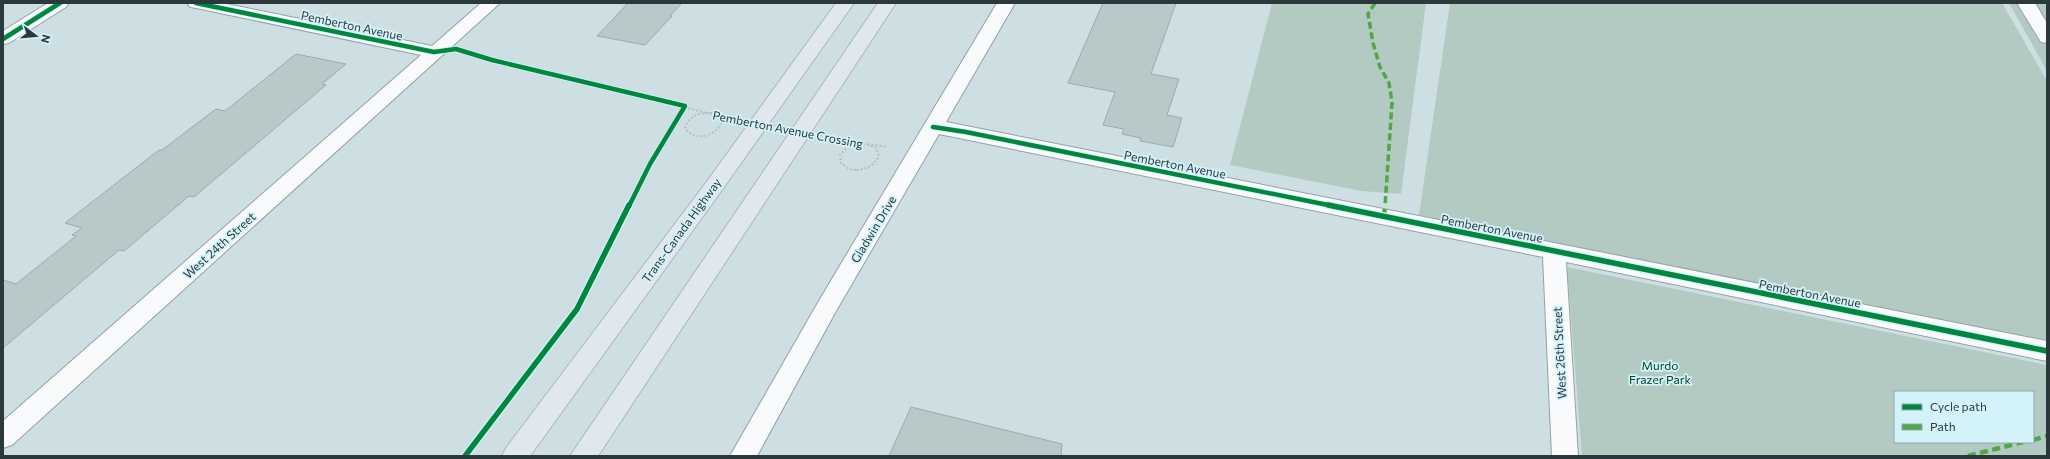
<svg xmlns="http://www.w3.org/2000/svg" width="2050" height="459" viewBox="0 0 2050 459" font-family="Commissioner,sans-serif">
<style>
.green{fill:#b2cac2;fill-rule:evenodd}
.building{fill:#b9c8c9;stroke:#9caaab}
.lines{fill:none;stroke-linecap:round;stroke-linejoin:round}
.minor-casing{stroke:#94a1a5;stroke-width:2}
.motorway-casing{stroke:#a9b7be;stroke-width:2}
.path{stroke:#b8bfbf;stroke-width:2;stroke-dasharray:2 2;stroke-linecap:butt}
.minor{fill:#f8fafb;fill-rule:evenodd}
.motorway{fill:#e1e8ed;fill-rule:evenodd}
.path-bridge{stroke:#b8bfbf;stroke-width:2;stroke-dasharray:2 2;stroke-linecap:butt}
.quiet-far1{stroke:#51a645;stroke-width:3.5;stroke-dasharray:7 3.5;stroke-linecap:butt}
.quiet{stroke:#51a645;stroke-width:4.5;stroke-dasharray:8 4.5;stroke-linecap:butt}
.cycleway-far1-casing{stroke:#d3f2fa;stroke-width:6}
.cycleway-casing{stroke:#d3f2fa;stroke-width:8}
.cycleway-far1{stroke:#00873e;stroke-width:4.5}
.cycleway{stroke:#00873e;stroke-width:5.5}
.labels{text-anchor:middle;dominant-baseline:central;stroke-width:3.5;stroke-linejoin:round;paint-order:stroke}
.street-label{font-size:12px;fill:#2c393c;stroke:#d3f2fa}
.park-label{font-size:12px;fill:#004426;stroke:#d3f2fa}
</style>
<rect width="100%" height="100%" fill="#cedfe4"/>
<g class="green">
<polygon points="1272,3 1426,3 1401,194 1362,191 1230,165"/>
<polygon points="1450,3 2002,3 2047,81 2047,351 1419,215"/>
<polygon points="2009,3 2047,3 2047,71"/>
<path d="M1567,267L2047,365V456H1582ZM1895,392H2033V442H1895Z"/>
</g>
<g class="building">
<polygon points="628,3 682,3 670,16 672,16 645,45 597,36"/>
<polygon points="1103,3 1176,3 1151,74 1179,79 1167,115 1182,118 1173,147 1140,141 1141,138 1122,134 1124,129 1103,125 1115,92 1068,83"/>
<polygon points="296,54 346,64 322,84 326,85 194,197 189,196 124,251 119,250 3,348 3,280 16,284 76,236 72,235 82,228 65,223 159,150 162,150 216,109 225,111"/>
<polygon points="911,407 1062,444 1061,456 889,456"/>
</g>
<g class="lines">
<g class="minor-casing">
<g id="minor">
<polygon points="48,3 69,3 66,7 9,43 3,44 3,31"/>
<polygon points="187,3 222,3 432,46 481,3 500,3 12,445 3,448 3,421 421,55 196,8 190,7"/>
<polygon points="997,3 1015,3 946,122 2047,341 2047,361 1566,262 1578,456 1552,456 1543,257 939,134 836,311 757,456 730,456 820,299"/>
<polygon points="2017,3 2035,3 2047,23 2047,43 2041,42"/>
</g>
</g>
<g class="motorway-casing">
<g id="motorway">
<polygon points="836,3 854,3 722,190 530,456 502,456 506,448 708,180"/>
<polygon points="878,3 896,3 598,456 570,456"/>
</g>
</g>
<g class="path">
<polyline points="475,55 711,114"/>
<path d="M856,170L849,169L841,163L840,155C852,140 870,144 887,147"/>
</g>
<use href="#minor" class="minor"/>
<use href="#motorway" class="motorway"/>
<path class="path-bridge" d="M711,114L720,117L722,120C718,135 700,141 688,132L685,127C691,115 698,113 711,113L866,144L876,148L879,156C874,166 866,169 856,170"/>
<polyline class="quiet-far1" points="1375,3 1368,14 1373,43 1380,67 1389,83 1392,103 1385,206"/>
<g class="quiet">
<polyline points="1384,217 1385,205"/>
<polyline points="2033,440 2047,436"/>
<polyline points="1968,456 2023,442"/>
</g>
<g class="cycleway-far1-casing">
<g id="cycleway-far1">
<polyline points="196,3 434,52 456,49 492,60 685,106 650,164 629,206"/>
<polyline points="3,39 60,3"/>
<polyline points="933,127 966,132 1333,206"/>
</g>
</g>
<g class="cycleway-casing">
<g id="cycleway">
<polyline points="1328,205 2047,351"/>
<polyline points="465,456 577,309 629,205"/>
</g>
</g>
<use href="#cycleway-far1" class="cycleway-far1"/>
<use href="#cycleway" class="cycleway"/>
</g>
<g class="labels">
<g class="street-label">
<text transform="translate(352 25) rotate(12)">Pemberton Avenue</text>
<text transform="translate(788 129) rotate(11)">Pemberton Avenue Crossing</text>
<text transform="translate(1175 164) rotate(11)">Pemberton Avenue</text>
<text transform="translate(1492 228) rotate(11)">Pemberton Avenue</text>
<text transform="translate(873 229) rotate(-59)">Gladwin Drive</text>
<text transform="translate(681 230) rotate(-54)">Trans-Canada Highway</text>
<text transform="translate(219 245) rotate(-42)">West 24th Street</text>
<text transform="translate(1810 293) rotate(11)">Pemberton Avenue</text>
<text transform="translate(1559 353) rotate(-93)">West 26th Street</text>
</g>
<g class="park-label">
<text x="1660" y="365">Murdo<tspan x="1660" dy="14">Frazer Park</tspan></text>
</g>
</g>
<rect width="2050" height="459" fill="none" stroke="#2c393c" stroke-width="8"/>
<rect x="1894" y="391" width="140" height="52" fill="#d3f2fa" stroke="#90a8ae"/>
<rect x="1902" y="404" width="20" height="6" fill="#00873e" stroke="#90a8ae"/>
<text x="1930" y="411" font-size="12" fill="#2c393c">Cycle path</text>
<rect x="1902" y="424" width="20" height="6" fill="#51a645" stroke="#90a8ae"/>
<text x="1930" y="431" font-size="12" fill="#2c393c">Path</text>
<g transform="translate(36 36) rotate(106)" stroke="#d3f2fa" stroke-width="3" paint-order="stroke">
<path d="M0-3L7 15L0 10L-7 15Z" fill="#2c393c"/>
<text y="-6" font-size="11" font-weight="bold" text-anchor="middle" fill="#2c393c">N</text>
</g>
</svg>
